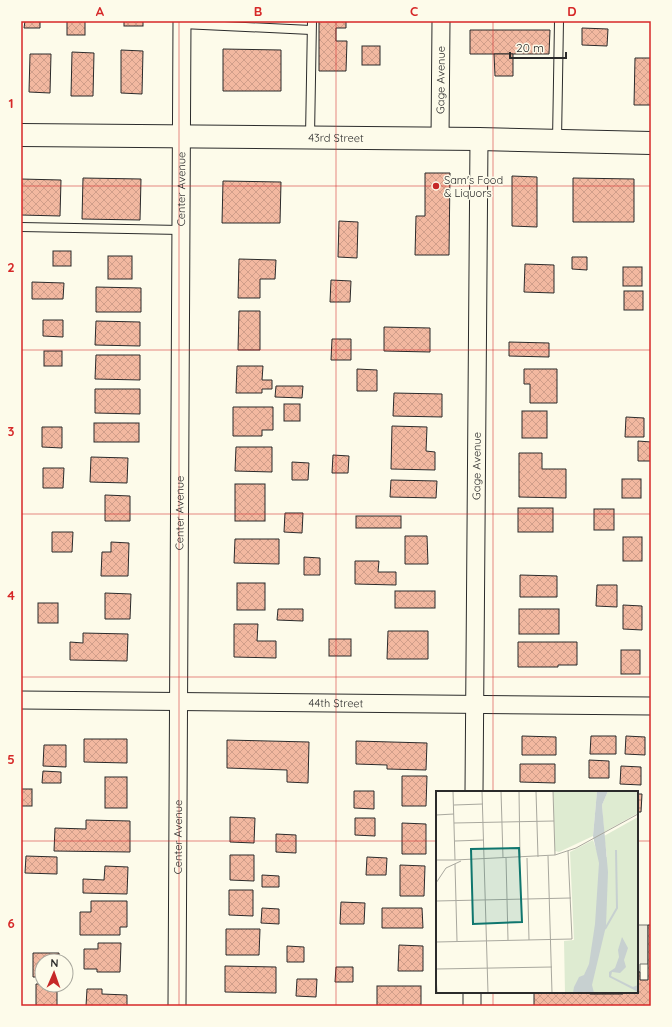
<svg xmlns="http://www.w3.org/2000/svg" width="672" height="1027" viewBox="0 0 672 1027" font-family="Quicksand,sans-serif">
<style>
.parking{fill:#eceadb;stroke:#74746e}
.building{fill:url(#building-cross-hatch);stroke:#2b2b2b}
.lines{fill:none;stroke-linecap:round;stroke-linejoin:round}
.lane-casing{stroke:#2b2b2b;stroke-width:10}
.street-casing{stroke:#2b2b2b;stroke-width:19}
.primary-casing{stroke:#2b2b2b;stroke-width:24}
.lane{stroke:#fdfbea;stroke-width:8}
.street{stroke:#fdfbea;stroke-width:17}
.primary{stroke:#fdfbea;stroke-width:22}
.grid{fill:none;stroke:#d62828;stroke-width:1;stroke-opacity:0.55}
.poi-dot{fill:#c62828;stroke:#fdfbea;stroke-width:1.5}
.labels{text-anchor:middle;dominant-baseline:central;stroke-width:3;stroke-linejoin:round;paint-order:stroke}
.street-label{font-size:11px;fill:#2b2b2b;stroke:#fdfbea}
.poi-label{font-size:11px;fill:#2b2b2b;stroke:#fdfbea;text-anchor:start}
.inset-river{fill:none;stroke:#c7d0d0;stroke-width:2}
.inset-road{fill:none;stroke:#a9a89e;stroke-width:1}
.view{fill:#0f766e;fill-opacity:0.15;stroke:#0f766e;stroke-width:2}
.inset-edge{fill:none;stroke:#2b2b2b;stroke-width:2}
.neatline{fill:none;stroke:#d62828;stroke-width:1.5}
.grid-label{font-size:13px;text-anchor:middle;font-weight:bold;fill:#d62828}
</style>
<defs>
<pattern id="building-cross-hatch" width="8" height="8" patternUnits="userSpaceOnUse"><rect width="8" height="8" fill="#f2b8a0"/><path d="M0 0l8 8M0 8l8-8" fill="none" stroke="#d09e8a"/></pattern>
</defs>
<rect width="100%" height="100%" fill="#fdfbea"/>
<polygon class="parking" points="637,925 648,925 648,964 640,964 640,972 637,972"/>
<g class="building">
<polygon points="25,21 40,21 40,28 24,28"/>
<rect x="67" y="21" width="18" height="14"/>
<rect x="124" y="21" width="19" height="5"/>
<polygon points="319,21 346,21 346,28 336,28 336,41 347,41 346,71 319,71"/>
<polygon points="582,28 608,29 607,46 582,45"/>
<polygon points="470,30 550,30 549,54 470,54"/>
<rect x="362" y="46" width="18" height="19"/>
<polygon points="223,49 281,50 281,91 223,91"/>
<polygon points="121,50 143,51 142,94 121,93"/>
<polygon points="72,52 94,53 93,96 71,96"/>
<polygon points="30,54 51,54 50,93 29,92"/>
<polygon points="494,54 513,54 513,76 495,76"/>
<polygon points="635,58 651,58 651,105 634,105"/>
<polygon points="425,173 450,173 449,255 415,255 416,216 425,216"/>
<polygon points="512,176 537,177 537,227 512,226"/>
<polygon points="83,178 141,179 140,220 82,219"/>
<polygon points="573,178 634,179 634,222 573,222"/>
<polygon points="21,179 61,180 60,216 21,215"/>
<polygon points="223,181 281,182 280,223 222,223"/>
<polygon points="339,221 358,222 357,258 338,257"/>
<rect x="53" y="251" width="18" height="15"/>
<rect x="108" y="256" width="24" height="23"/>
<polygon points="572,257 587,257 587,270 572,269"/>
<polygon points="239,259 276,260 275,279 260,279 260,298 238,298"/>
<polygon points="525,264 554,265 554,293 524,292"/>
<rect x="623" y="267" width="19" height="19"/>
<polygon points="331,280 351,281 350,302 330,302"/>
<polygon points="32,282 64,283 63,299 32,299"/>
<polygon points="96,287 141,288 141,312 96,312"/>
<rect x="624" y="291" width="19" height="19"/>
<polygon points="239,311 260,311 260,350 238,350"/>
<polygon points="43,320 63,320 63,337 43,336"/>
<polygon points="96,321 140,322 140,346 95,345"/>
<polygon points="384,327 430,328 430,352 384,351"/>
<polygon points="332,339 351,339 351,360 331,360"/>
<polygon points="509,342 549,343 549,357 509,356"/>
<rect x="44" y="351" width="18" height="15"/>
<polygon points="96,355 140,355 140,380 95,379"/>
<polygon points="237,366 263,366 262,380 272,380 272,389 262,389 262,393 236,393"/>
<polygon points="357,369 377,370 377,391 357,391"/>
<polygon points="524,369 557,369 557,403 530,403 530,384 524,384"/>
<polygon points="276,386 303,386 302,398 275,397"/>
<polygon points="95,389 140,389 140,414 95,413"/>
<polygon points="394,393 442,394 442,417 393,416"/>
<rect x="284" y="404" width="16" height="17"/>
<polygon points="233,407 273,407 273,430 262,430 262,436 233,436"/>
<rect x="522" y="411" width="25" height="27"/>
<polygon points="626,417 644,418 644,437 625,437"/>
<rect x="94" y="423" width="45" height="19"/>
<polygon points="392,426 427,427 426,451 435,452 435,470 391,469"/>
<polygon points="42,427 62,427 62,448 42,447"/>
<polygon points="638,441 651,442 651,461 638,461"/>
<polygon points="236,447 272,447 272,472 235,471"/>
<polygon points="519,453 542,453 542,469 566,469 566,498 519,497"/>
<polygon points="333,455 349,456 348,473 332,473"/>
<polygon points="91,457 128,458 127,483 90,482"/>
<polygon points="292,462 309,463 308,480 292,480"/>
<polygon points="43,468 64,468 63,488 43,488"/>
<rect x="622" y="479" width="19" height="19"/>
<polygon points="391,480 437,481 436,498 390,497"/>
<rect x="235" y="484" width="30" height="37"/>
<polygon points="105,495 130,496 130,521 105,521"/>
<rect x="518" y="508" width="35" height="24"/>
<rect x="594" y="509" width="20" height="21"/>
<polygon points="285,513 303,513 302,533 284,532"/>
<rect x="356" y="516" width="45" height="12"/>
<polygon points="52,532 73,532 72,552 52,552"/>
<polygon points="405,536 427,536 428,564 405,564"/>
<rect x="623" y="537" width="19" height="24"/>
<polygon points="235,539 279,539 279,564 234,563"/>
<polygon points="111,542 129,543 128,576 101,576 102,552 111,552"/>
<polygon points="304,557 320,558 320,575 304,575"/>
<polygon points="355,561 379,561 378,572 396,572 396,585 355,584"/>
<polygon points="520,575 557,576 557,597 520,597"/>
<rect x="237" y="583" width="28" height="27"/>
<polygon points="597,585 617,585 617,607 596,606"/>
<rect x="395" y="591" width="40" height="17"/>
<polygon points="105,593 131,594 130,619 105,619"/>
<rect x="38" y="603" width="20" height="20"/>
<polygon points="623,605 642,606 642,630 623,629"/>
<polygon points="278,609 303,609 303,621 277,620"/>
<rect x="519" y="609" width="40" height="25"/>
<polygon points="234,624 258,624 257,641 276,641 276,658 234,657"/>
<polygon points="388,631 428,631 428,659 387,659"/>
<polygon points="83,633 128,634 127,661 70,660 70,642 83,643"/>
<rect x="329" y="639" width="22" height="17"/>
<polygon points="518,642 577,642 577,665 558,665 558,667 518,667"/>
<rect x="621" y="650" width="19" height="24"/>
<polygon points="522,736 556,737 556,755 522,755"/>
<polygon points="591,736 616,736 616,754 590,754"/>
<polygon points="626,736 645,737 645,755 625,754"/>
<polygon points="84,739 127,739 127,763 84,762"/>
<polygon points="227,740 309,742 308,783 287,782 287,770 227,768"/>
<polygon points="356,741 427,743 426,770 387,769 387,765 356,764"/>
<polygon points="44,745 66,745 66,767 43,766"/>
<polygon points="589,760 609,761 609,778 589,778"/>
<polygon points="520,764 555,764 555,783 520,782"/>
<polygon points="621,766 641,767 641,785 620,784"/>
<polygon points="43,771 61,772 61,783 42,783"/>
<polygon points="402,776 427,776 426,806 402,806"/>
<rect x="105" y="777" width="22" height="31"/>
<rect x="21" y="789" width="11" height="17"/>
<polygon points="354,791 374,791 374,809 354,808"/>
<polygon points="637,794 642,794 641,812 637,812"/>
<polygon points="230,817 255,818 254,843 230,842"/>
<polygon points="355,818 375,818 375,836 355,835"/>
<polygon points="86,820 130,821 130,852 54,851 55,828 86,829"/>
<polygon points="402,823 426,824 426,854 402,854"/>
<polygon points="276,834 296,835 296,853 276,852"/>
<polygon points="230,855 254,855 254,881 230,880"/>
<polygon points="26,856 57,857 57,874 25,873"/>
<polygon points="367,857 387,858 386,875 366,875"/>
<polygon points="400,865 425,866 424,896 400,896"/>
<polygon points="105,866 128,867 127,894 83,893 83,879 104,880"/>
<polygon points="262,875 279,876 279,887 262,887"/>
<polygon points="229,890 253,890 253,916 229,915"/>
<polygon points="91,901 127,901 127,927 120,927 120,935 80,935 80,912 91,912"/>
<polygon points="341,902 365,903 364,924 340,924"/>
<polygon points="262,908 279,909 279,924 261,923"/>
<polygon points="382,908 422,908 423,928 382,928"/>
<polygon points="648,925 651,925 651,1006 534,1006 534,992 590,992 590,994 623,994 623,992 637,992 637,972 640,972 640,980 648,980"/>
<polygon points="226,929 260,929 259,955 226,955"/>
<polygon points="98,943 121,943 120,972 97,972 97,969 84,969 84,949 98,949"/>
<polygon points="399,945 423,946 423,971 398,971"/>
<polygon points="287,946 304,947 304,962 287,962"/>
<polygon points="33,953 59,953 59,961 42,961 42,977 33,977"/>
<polygon points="225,966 276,967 276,993 225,992"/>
<polygon points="336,967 353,967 353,982 335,982"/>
<polygon points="297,979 317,979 316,997 296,996"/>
<polygon points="36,984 42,984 42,985 57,985 57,1006 36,1006"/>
<rect x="377" y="986" width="44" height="20"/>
<polygon points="87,989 102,989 102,994 127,995 127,1006 86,1006"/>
</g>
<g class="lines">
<g class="lane-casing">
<g id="lane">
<polyline points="182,24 311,30"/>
<polyline points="310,136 312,21"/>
<polyline points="557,140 559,21"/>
<polyline points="21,227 181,230"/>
</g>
</g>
<g class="street-casing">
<g id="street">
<path id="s1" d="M440,139L441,21"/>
<path id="s2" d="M21,700L651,706"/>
<path id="s3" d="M474,792L479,139"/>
<path id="s4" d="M177,1006L182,21"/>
<polyline points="472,1006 472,992"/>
</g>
</g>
<g class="primary-casing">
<g id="primary">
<path id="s5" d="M21,135L479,139L651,143"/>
</g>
</g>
<use href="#lane" class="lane"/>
<use href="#street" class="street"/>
<use href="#primary" class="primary"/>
</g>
<path class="grid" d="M179,21V1006M336,21V1006M493,21V792M21,186H651M21,350H651M21,514H651M21,677H651M21,841H437M637,841H651M493,992V1006"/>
<circle class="poi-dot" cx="436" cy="186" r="4"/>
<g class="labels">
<g class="street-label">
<text stroke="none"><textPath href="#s1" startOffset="59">Gage Avenue</textPath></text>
<text stroke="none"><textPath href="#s5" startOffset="315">43rd Street</textPath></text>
<text stroke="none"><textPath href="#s4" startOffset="817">Center Avenue</textPath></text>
<text stroke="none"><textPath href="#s3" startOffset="326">Gage Avenue</textPath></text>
<text stroke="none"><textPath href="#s4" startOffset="493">Center Avenue</textPath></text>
<text stroke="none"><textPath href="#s2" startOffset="315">44th Street</textPath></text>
<text stroke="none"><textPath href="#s4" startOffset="169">Center Avenue</textPath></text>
</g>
<g class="poi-label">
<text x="444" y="180">Sam's Food<tspan x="444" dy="13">&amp; Liquors</tspan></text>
</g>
</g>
<g transform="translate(436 791)">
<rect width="202" height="202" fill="#fdfbea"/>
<path d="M117,0H161L157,45L123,61L119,60ZM172,0H202V22L168,41L166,14ZM202,26V202H129L128,150L138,149L134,61L157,49L163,66H171L168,45Z" fill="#deebd1"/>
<path d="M161,0H172L166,14L172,81L170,135L156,194L158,202H137L138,196L143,186L148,184L153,173L159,133L163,72L157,45ZM186,146L192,157L188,169L190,176L184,182L176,181L175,185L197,196L202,194V201L173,186V181L179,177L183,166L182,159Z" fill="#c7d0d0"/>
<path class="inset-river" d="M169,138L181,117L180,59"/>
<path class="inset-road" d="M17,0L19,69M46,0L52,202M65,0L67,67M83,0L84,67M100,0L102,66M117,0L119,64M18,14L47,13M0,24L18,23M18,32L118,30M19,50L48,49M112,65L116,202M70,67L72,149M91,67L93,149M0,69H19M19,69L119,64L140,57L202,23M19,73L21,150M0,92L10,77L25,70M0,110L135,107M0,151L136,148L132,60M0,178L116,176M0,184L1,202"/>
<path class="view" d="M83,57L86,131L37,133L35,58Z"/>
<rect width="202" height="202" class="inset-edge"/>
</g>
<rect width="672" height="1027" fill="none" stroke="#fdfbea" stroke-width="44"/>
<g transform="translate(54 973) rotate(2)"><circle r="19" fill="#fdfbea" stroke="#a9a89e"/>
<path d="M0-3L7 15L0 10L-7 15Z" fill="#c62828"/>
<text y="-6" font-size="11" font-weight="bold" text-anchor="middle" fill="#2b2b2b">N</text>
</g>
<path d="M510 52v6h56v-6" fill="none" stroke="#2b2b2b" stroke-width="2"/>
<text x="516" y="52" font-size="12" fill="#2b2b2b" stroke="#fdfbea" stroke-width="3" paint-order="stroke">20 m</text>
<rect x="22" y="22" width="628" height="983" class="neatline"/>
<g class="grid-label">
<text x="100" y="16">A</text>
<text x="258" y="16">B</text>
<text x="414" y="16">C</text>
<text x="572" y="16">D</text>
<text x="11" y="108">1</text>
<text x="11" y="272">2</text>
<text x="11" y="436">3</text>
<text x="11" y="600">4</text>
<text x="11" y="764">5</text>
<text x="11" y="928">6</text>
</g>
</svg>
